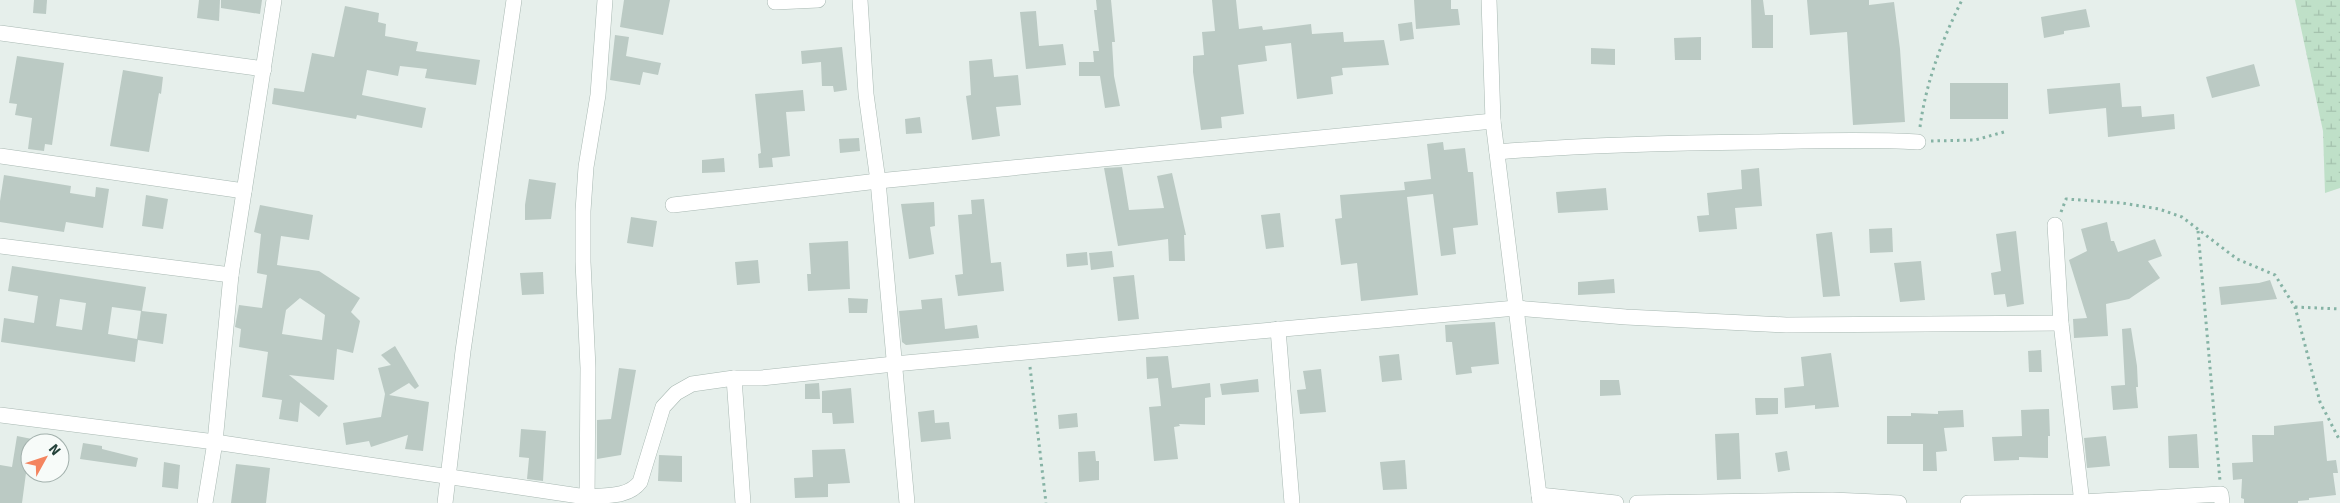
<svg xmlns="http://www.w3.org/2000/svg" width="2340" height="503" viewBox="0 0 2340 503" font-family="Signika,sans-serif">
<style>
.wetland{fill:url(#wetland-marsh)}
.building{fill:#bbcac4;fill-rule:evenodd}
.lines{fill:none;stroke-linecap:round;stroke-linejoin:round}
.street-casing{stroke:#a8b8b2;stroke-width:16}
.path{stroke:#86b3a5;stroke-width:3;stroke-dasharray:2.5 4;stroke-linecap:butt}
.street{stroke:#fff;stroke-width:15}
</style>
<defs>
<pattern id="wetland-marsh" width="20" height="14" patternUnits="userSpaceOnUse" patternTransform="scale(1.25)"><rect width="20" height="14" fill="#bfe0c8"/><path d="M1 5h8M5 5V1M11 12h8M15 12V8" fill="none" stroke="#a4c1ad"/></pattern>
</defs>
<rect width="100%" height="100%" fill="#e6efeb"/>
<polygon class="wetland" points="2295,0 2340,0 2340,188 2325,193 2323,131"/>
<g class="building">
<polygon points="34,0 47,0 46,14 33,13"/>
<polygon points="199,0 220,0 219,21 197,18"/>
<polygon points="221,0 262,0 260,14 221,8"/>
<polygon points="624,0 670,0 663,35 620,27"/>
<polygon points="1096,0 1111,0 1115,42 1112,42 1114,76 1120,106 1105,108 1100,76 1079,76 1079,62 1094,62 1093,51 1099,51 1094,10 1097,10"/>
<polygon points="1212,0 1236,0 1239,29 1262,26 1263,30 1311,24 1312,34 1343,32 1344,42 1384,40 1389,65 1342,68 1343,75 1331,77 1333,94 1297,99 1291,43 1265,46 1267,61 1238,65 1244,114 1221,117 1222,128 1201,130 1193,72 1193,56 1204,55 1202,32 1215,31"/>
<polygon points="1414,0 1451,0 1451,9 1458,9 1460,25 1416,29"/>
<polygon points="1751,0 1763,0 1765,15 1773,15 1773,48 1752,48"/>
<polygon points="1807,0 1869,0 1869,5 1894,2 1900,49 1905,122 1853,125 1847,32 1810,35"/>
<polygon points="345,6 379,13 378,22 386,24 385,36 418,42 416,51 480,60 476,85 425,78 427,69 400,66 398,76 367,70 362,95 426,108 422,128 357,115 356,119 272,104 274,88 304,92 312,53 334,57"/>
<polygon points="2086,9 2090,27 2064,31 2064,34 2044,38 2041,17"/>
<polygon points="1036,11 1039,46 1063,44 1066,65 1026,69 1020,12"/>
<polygon points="1412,22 1414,39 1400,41 1398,24"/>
<polygon points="615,35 629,37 626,56 661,63 658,75 643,72 640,85 610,80"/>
<polygon points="1701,37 1701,60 1675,60 1674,38"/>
<polygon points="842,47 847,90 834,92 833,86 822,86 821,62 802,64 801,51"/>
<polygon points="1591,48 1615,49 1615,65 1591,64"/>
<polygon points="17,56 64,63 52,145 45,144 44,151 28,149 32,118 15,115 17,104 9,103"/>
<polygon points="992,59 994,77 1018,75 1021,105 996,107 1000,136 972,140 966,96 971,95 969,61"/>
<polygon points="2254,64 2260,86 2212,98 2206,77"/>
<polygon points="123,70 163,77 161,94 159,93 149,152 110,146"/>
<rect x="1950" y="83" width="58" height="36"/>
<polygon points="2120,83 2122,107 2141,106 2142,117 2174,114 2175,129 2108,137 2106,108 2049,114 2047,89"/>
<polygon points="803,90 805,111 786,112 790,156 772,158 773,167 759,168 758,154 761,153 755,94"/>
<polygon points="920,117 922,133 906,134 905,119"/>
<polygon points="859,138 860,151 840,153 839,139"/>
<polygon points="1443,142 1444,150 1465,148 1468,172 1473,172 1478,225 1453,228 1456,254 1441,256 1433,194 1407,197 1418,295 1361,301 1357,263 1341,265 1335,219 1342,218 1340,195 1405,190 1404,182 1431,179 1427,144"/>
<polygon points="724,158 725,172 702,173 702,160"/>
<polygon points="1122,167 1129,210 1164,208 1157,176 1172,173 1186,235 1184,235 1185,261 1169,261 1168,239 1118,246 1104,168"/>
<polygon points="1759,168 1762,206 1735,208 1737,229 1699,232 1697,216 1709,215 1707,193 1742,189 1741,170"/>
<polygon points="4,175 71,186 70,193 95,197 96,187 109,189 103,228 66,222 64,232 0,222 0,201"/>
<polygon points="529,179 556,183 551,219 525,220 525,205"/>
<polygon points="1606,188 1608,210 1558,213 1556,192"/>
<polygon points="146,195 168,199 163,229 142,226"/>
<polygon points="984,199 991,263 1001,262 1004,291 958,296 955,275 963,274 958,215 972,214 971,200"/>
<polygon points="934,202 935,226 930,227 934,254 909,259 901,204"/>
<path d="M260,205L313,215L309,240L281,236L277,265L319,271L360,298L351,312L360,321L353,353L337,349L334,380L289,375L328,406L319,417L300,402L298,422L279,419L282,400L262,397L268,352L239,347L241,329L235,327L239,305L262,308L267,275L257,273L261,234L254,232ZM300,298L325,315L322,340L282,334L286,310Z"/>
<polygon points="1280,213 1284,247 1266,249 1261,215"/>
<polygon points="631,217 657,221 653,247 627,243"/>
<polygon points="2107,222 2111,241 2114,241 2118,252 2155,239 2162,256 2148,261 2160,278 2129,299 2106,304 2108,336 2074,338 2073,319 2087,318 2069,260 2087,251 2081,229"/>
<polygon points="1892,228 1893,252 1870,253 1869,229"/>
<polygon points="2016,231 2024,304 2007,307 2005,294 1994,295 1991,273 2001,271 1996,234"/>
<polygon points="1832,232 1840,296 1823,297 1816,234"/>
<polygon points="848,241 850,289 808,291 807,274 811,274 809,243"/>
<polygon points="1112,251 1114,267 1091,270 1089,253"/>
<polygon points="1087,252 1088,265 1067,267 1066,254"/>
<polygon points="758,260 760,283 737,285 735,262"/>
<polygon points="1921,261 1925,300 1900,302 1894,263"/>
<path d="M12,266L146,287L142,311L167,314L163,344L138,340L135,362L1,342L4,318L34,323L38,296L8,291ZM60,299L86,303L82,330L56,326ZM112,307L141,311L137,339L108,334Z"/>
<polygon points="543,272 544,294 522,295 520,273"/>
<polygon points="1134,275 1139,319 1118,321 1113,277"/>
<polygon points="1614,279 1615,293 1578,295 1578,282"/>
<polygon points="2270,280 2277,299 2221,305 2219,287 2259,283"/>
<polygon points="848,298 868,299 867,313 849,313"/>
<polygon points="942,298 945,329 977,325 979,338 906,345 902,342 899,311 922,309 921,300"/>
<polygon points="1495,322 1499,364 1471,367 1472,373 1456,375 1452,342 1446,342 1445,325"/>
<polygon points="2131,328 2137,366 2138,387 2136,387 2138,408 2113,410 2111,386 2125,385 2122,329"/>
<polygon points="395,346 419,386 415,389 409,383 389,395 429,402 423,451 405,449 408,435 371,447 369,441 346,445 343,423 381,417 385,394 378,368 391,365 381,355"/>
<polygon points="2041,350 2042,372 2029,372 2028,351"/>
<polygon points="1831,353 1839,407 1815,409 1815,405 1785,408 1784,388 1804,386 1801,357"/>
<polygon points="1399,354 1402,380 1382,382 1379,356"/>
<polygon points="1168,356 1172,388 1210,383 1211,397 1205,398 1205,425 1179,424 1180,426 1174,427 1178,459 1154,461 1149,407 1161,406 1158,378 1147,379 1146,357"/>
<polygon points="619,368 636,370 621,455 597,459 597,420 611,419"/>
<polygon points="1321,369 1326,412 1300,414 1297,390 1306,389 1303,371"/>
<polygon points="1258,379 1259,392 1222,395 1220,384"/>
<polygon points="1600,380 1619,380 1621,395 1600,396"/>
<polygon points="819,383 820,399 805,399 805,384"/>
<polygon points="851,388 854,423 833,424 832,413 822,413 822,391"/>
<polygon points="1755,398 1778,398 1778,414 1756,415"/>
<polygon points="2049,409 2050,436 2048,436 2048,458 2019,457 2019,460 1994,461 1992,437 2022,436 2021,410"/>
<polygon points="934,410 935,423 949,422 951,439 921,442 918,412"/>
<polygon points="1963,410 1964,427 1944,428 1947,451 1936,452 1937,471 1923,471 1923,444 1887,444 1887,416 1911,416 1911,413 1938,414 1938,411"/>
<polygon points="1077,413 1078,427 1059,429 1058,415"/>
<polygon points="2323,421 2327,461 2336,460 2338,473 2333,473 2336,495 2309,498 2309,500 2298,501 2298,503 2244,503 2244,499 2241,498 2242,479 2233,480 2232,463 2253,462 2252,435 2274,435 2274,426"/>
<polygon points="521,429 546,431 543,481 527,479 529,458 519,457"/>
<polygon points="1739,433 1741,479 1717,480 1715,434"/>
<polygon points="2197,434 2199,468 2169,468 2168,436"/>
<polygon points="17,436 32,439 30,443 22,503 0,503 0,465 12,467"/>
<polygon points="2106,436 2110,466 2087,468 2084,438"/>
<polygon points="83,443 102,446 102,449 138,458 136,467 80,459"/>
<polygon points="845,449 850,483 828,484 828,497 795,498 794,478 813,477 812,450"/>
<polygon points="1095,451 1096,461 1099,461 1099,480 1079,482 1078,452"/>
<polygon points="1787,451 1790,470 1778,472 1775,453"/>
<polygon points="659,455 682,456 682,482 658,481"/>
<polygon points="1405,460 1407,489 1383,490 1380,462"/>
<polygon points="164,462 180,465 178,489 162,487"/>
<polygon points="236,464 270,468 266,503 231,503"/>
</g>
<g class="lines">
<g class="street-casing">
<g id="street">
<polyline points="860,0 866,94 878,181 907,503"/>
<polyline points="1489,0 1493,121 1540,503"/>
<polyline points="775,2 818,0"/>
<polyline points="0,33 264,69"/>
<path d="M1497,152C1583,145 1668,143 1754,142C1809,141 1863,139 1918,142"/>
<polyline points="0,156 244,191"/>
<polyline points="673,205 878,181 1493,121"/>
<polyline points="2055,225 2061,323 2082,503"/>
<polyline points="0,246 231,275"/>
<polyline points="1278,329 1292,503"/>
<polyline points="734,378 743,503"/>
<path d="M0,415L215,442L586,497C605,495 628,498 640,482L663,407L676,393L692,384L734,378H761L894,364L1516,308L1626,317L1786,325L2061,323"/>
<polyline points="1539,495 1616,503"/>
<polyline points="205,503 215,442 231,275 274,0"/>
<polyline points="445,503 463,351 514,0"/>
<polyline points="587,503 588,368 583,262 583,211 586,167 598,95 605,0"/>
<polyline points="1637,503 1832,500 1899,503"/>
<polyline points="1968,503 2082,502 2221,494 2222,503"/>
</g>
</g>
<g class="path">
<path d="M1920,127C1926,82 1942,40 1962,0"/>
<polyline points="1931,141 1975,140 2004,132"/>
<polyline points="2061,212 2066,199 2122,203 2159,209 2182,217 2237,259 2275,275 2295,307 2320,402 2340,441"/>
<polyline points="2198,231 2220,481"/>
<polyline points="2295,307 2340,309"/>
<polyline points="1030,367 1046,503"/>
</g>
<use href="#street" class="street"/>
</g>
<g transform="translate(45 458) rotate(50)"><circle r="24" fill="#f7fbf9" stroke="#a3b1ad"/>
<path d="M0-4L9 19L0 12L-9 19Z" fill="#f4845f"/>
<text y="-8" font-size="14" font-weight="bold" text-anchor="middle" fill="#24423a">N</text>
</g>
</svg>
